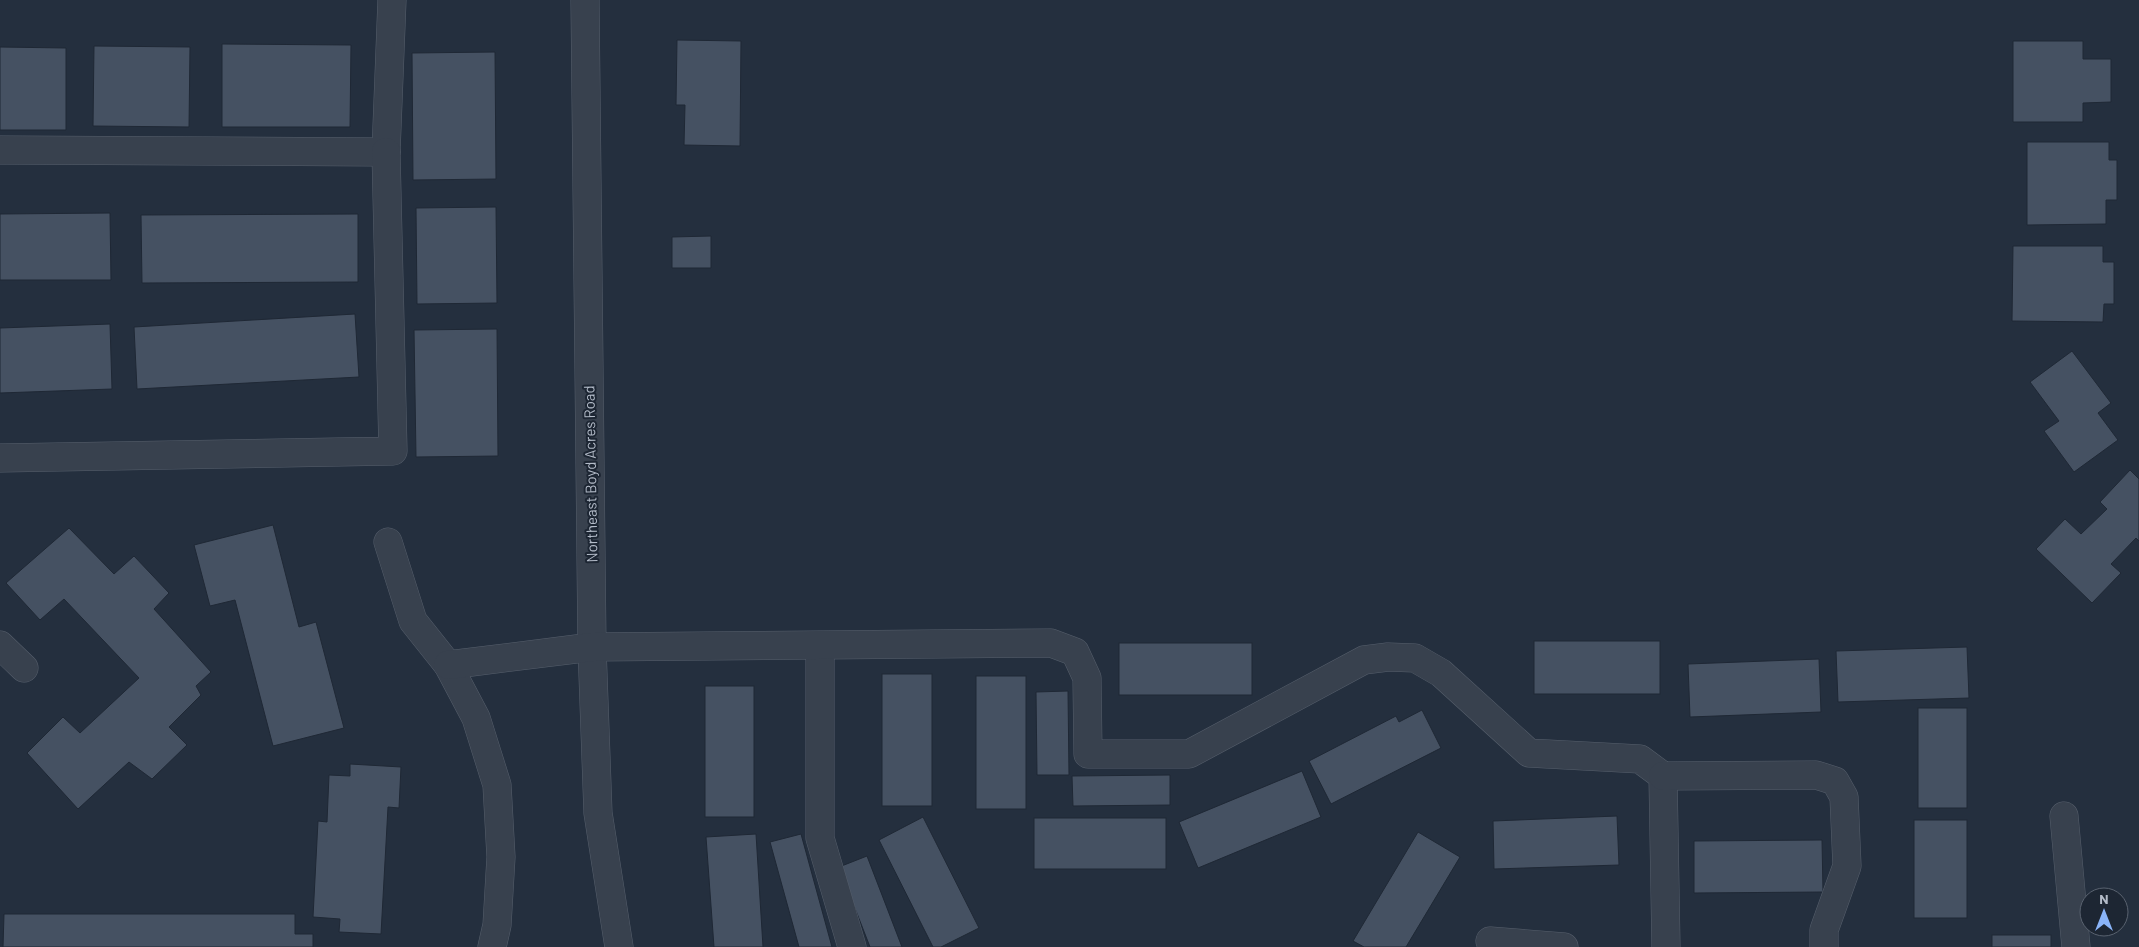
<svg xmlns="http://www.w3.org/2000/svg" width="2139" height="947" viewBox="0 0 2139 947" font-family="Barlow,sans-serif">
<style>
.building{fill:#455162;stroke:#1f2835}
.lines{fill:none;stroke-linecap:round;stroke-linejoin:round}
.minor-casing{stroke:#565f6c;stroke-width:29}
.minor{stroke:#38414e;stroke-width:28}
.labels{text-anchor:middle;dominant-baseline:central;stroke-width:4;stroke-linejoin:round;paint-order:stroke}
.street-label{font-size:15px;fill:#b4bcc9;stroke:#1d2633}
</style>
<rect width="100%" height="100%" fill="#242f3e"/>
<g class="building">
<polygon points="677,40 741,41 740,146 684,145 685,105 676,105"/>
<polygon points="2013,41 2083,41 2083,59 2111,59 2111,102 2083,103 2083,122 2013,122"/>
<polygon points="222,44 351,45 350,127 222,127"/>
<polygon points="94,46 190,47 189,127 93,126"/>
<polygon points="0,47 66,48 66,130 0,130"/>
<polygon points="495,52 496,179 413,180 412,53"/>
<polygon points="2027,142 2109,142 2109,160 2117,160 2117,200 2106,200 2106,224 2027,225"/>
<polygon points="496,207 497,303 417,304 416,208"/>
<polygon points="110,213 111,280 0,280 0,214"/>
<polygon points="358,214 358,282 142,283 141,215"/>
<polygon points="711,236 711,268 672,268 672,237"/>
<polygon points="2013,246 2103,246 2103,262 2114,262 2114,304 2104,304 2103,322 2012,321"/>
<polygon points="355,314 359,377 137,389 134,327"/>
<polygon points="110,324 112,389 0,393 0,328"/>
<polygon points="497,329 498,456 416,457 414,330"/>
<polygon points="2072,351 2111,403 2098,413 2118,440 2074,472 2044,431 2059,421 2030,382"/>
<polygon points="2130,470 2139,479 2139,541 2136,538 2111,564 2121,573 2092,603 2036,549 2065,519 2081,534 2107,509 2100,502"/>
<polygon points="273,525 299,627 316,622 344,728 273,746 235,600 210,606 194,545"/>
<polygon points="69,528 114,574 134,556 169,593 154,609 211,672 196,686 201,695 169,727 187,745 152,779 129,762 78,809 27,753 63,717 80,733 139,678 64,599 40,620 6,583"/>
<rect x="1534" y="641" width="126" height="53"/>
<rect x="1119" y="643" width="133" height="52"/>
<polygon points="1967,647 1969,698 1838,702 1836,651"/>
<polygon points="1819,659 1821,712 1690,717 1688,664"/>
<rect x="882" y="674" width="50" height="132"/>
<rect x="976" y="676" width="50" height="133"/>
<rect x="705" y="686" width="49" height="131"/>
<polygon points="1068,691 1069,775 1037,775 1036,692"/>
<rect x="1918" y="708" width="49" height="100"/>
<polygon points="1422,710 1441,748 1331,804 1309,761 1396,716 1399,722"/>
<polygon points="350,764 401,767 399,808 388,807 381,934 339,932 340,919 313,917 318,821 327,822 329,775 350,776"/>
<polygon points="1302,771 1321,817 1198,868 1179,822"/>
<polygon points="1170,775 1170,805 1073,806 1072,776"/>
<polygon points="1617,816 1619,865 1494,869 1493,821"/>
<polygon points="923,817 979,928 941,947 933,947 879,840"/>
<rect x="1034" y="818" width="132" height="51"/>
<rect x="1914" y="820" width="53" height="98"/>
<polygon points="1418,832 1460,857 1406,947 1364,947 1353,941"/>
<polygon points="756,834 763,947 714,947 706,837"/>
<polygon points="801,834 832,947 799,947 770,842"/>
<polygon points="1822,840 1823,892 1694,893 1694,841"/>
<polygon points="867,856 902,947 870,947 839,867"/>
<polygon points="4,914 295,914 295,934 313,934 313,947 3,947"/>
<rect x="1992" y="935" width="59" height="12"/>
</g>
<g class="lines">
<g class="minor-casing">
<g id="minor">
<polyline points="585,0 592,647 598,813 619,947"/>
<polyline points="0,150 386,152 392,0"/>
<polyline points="0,458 393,451 386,152"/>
<polyline points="388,542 413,621 448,665 476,718 497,785 501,857 497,925 492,947"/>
<polyline points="0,645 24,668"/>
<polyline points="820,646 820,838 852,947"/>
<polyline points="448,665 592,647 1051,643 1075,652 1087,678 1088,754 1189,754 1364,660 1388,657 1415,658 1441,673 1529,753 1640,759 1663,776 1666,947"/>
<polyline points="1663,776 1816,775 1835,781 1844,797 1847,866 1824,930 1824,947"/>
<polyline points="2064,816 2076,947"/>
<polyline points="1490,941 1564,947"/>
</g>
</g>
<use href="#minor" class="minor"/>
</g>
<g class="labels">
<g class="street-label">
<text transform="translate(590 474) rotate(-91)">Northeast Boyd Acres Road</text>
</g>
</g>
<g transform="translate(2104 912)"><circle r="24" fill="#1d2633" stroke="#59626f"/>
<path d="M0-4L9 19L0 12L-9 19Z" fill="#8ab4f8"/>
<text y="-8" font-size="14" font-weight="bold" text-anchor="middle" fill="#b4bcc9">N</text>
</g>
</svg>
